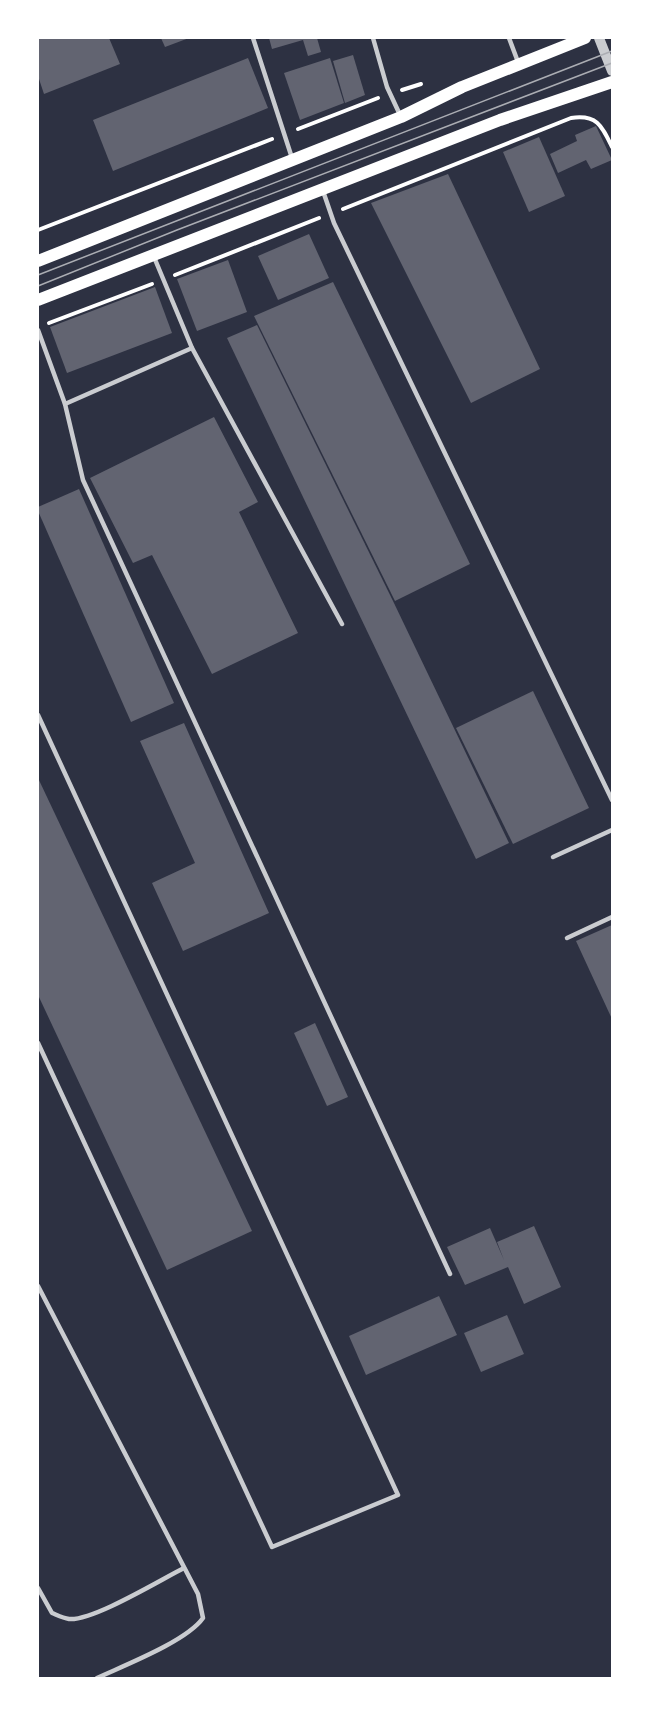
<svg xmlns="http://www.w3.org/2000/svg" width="650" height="1716" viewBox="0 0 650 1716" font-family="'Exo 2',sans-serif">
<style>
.building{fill:#626471}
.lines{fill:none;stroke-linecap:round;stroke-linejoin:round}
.path{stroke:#fff;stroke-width:4}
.service{stroke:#caccd0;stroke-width:4.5}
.tertiary{stroke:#caccd0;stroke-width:10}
.secondary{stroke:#fff;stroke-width:12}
.tram{stroke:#abadb3;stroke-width:1.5}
</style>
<rect width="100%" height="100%" fill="#2d3142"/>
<g class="building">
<polygon points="38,38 109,38 120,64 44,94 38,76"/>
<polygon points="161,38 189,38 165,47"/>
<polygon points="269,38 317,38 321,52 308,56 303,40 272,49"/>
<polygon points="353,55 365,95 345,103 333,61"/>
<polygon points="248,58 268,108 113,171 93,120"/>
<polygon points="330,58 344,103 300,120 284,73"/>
<polygon points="596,126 612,160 591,169 586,160 558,173 550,154 577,141 575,135"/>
<polygon points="539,137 565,196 529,212 503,152"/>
<polygon points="448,174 540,369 471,403 371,203"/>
<polygon points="309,234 329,278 278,300 258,256"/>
<polygon points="228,260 247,312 197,331 177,279"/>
<polygon points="333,282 470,564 395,601 254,316"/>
<polygon points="155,287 172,333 67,373 50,327"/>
<polygon points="257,325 393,601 509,843 476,859 227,338"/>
<polygon points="214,417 258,502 239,512 298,633 212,674 152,555 133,563 90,478"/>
<polygon points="79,489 174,703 131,722 38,511 38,507"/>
<polygon points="533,691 589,808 513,844 456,728"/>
<polygon points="184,723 269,913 183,951 152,883 195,863 140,741"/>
<polygon points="38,778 252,1231 167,1270 38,995"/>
<polygon points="612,925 612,1019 576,941"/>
<polygon points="315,1023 348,1097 327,1106 294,1033"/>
<polygon points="534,1226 561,1287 524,1304 508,1267 465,1285 447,1247 490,1228 504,1260 497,1242"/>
<polygon points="439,1296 457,1335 366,1375 349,1336"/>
<polygon points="507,1315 524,1354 481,1372 464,1333"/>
</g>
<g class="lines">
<g class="path">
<polyline points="402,90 421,84"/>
<polyline points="298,129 378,98"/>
<path d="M343,209L571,118C597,114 602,126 612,147"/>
<polyline points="38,230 272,139"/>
<polyline points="175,275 319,218"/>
<polyline points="49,323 152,284"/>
</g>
<g class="service">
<polyline points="253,38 292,158"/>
<polyline points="373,38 387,87 401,117"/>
<polyline points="509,38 518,62"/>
<polyline points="323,191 334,223 612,800"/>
<polyline points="38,330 65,404 83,480 450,1274"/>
<polyline points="192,348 342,624"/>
<polyline points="65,404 192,348 154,257"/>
<polyline points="38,715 398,1495 272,1547 38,1043"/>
<polyline points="553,857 612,830"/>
<polyline points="567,938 612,917"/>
<path d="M38,1286L198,1594L203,1618C187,1641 125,1665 97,1678"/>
<path d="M38,1588L52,1613C57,1615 63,1618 69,1619C93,1621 160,1580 184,1568"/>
</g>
<polyline class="tertiary" points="599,38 612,71"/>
<g class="secondary">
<polyline points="38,261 401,117 462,87 585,38"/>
<polyline points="38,300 500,120 612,82"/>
</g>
<g class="tram">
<polyline points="38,275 612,51"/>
<polyline points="38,286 177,230 612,63"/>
</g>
</g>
<rect width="650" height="1716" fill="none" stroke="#ffffff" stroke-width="78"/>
</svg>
